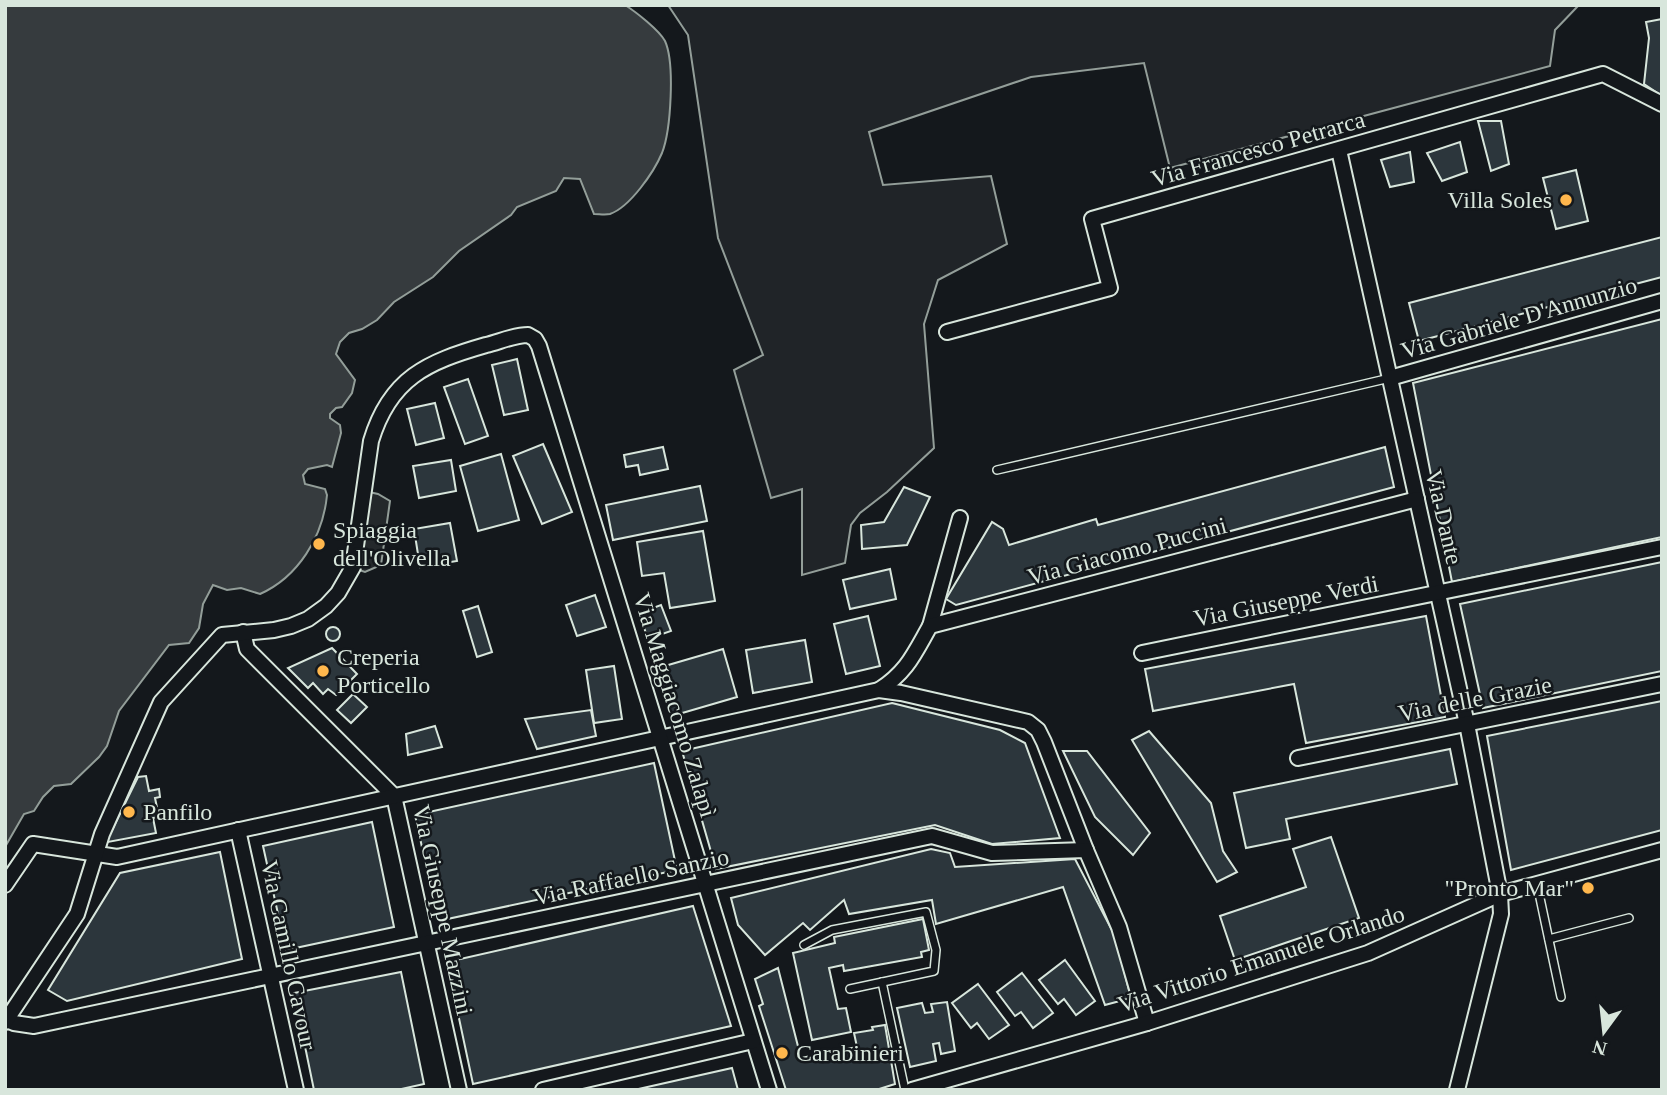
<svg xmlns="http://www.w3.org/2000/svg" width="1667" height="1095" viewBox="0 0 1667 1095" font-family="Georgia,serif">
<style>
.green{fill:#202428;stroke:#939e99;stroke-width:2}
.parking{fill:#24282b;stroke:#939e99;stroke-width:2}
.water{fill:#363b3e;stroke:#939e99;stroke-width:2}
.building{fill:#2c363c;stroke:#d8e6dc;stroke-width:2}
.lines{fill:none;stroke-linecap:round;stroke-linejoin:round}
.lane-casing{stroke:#d8e6dc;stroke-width:10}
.street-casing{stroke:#d8e6dc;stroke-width:18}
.lane{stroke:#14181c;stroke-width:7}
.street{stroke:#14181c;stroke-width:14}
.poi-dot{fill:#ffb74d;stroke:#14181c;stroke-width:2.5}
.labels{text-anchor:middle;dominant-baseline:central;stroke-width:5;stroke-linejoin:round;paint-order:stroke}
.street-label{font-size:24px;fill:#d8e6dc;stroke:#14181c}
.poi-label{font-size:24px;fill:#d8e6dc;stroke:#14181c;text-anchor:start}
</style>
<rect width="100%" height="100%" fill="#14181c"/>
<polygon class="green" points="668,5 1583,5 1578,6 1555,30 1550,66 1170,168 1144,63 1031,77 869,132 883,185 991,176 1007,244 938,280 924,324 934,448 887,492 860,513 851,525 845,563 802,575 802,489 771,498 734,370 763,355 718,238 688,35"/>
<polygon class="parking" points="369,492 378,494 390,501 381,565 365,572 359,570"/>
<path class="water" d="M5,5H625C636,12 659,30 665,41C675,63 671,130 662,153C654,172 630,207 610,214C605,215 599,214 594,214L580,179L564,178L556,191L517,207L511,215L459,251L433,277L394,302L377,320L362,329L349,333L340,342L336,354L355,380L352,393L342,407L336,408L330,414V418L340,425L341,433L332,467L327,465L308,469L303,475L305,484L325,489L327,495C323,537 298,577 260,594L241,588L227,590L213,585L203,604L199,628L189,643L169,645L119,711L107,746L99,757L71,784L54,786L43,797L34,811L24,814L5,847Z"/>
<g class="building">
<polygon points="1662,19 1662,96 1644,84 1649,38 1646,22"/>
<polygon points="1478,121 1501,121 1509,164 1491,171"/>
<polygon points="1460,142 1467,172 1442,181 1427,153"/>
<polygon points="1410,152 1414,182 1390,187 1381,160"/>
<polygon points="1576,170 1588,221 1556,229 1543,178"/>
<polygon points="1662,237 1662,277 1419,341 1409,303"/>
<polygon points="1662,319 1662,537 1452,582 1413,383"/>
<polygon points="517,359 528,410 504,415 492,365"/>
<polygon points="468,379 488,436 465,444 444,387"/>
<polygon points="435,403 444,438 416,445 407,409"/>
<polygon points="543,444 572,512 542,524 513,456"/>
<polygon points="663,447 668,469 640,475 638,465 626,467 624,455"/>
<polygon points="1385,447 1394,487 956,605 946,599 992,522 1003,529 1009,545 1096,519 1098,525"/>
<polygon points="501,454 519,520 478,531 460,466"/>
<polygon points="451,460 456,491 419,498 413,466"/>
<polygon points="700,486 707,521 613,540 606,505"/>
<polygon points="904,487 930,497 907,545 862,549 861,525 884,522"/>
<polygon points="450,523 457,561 420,567 414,529"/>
<polygon points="703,531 715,601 670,608 664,573 642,576 637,542"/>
<polygon points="1662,562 1662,671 1483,708 1460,604"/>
<polygon points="890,569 896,599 850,609 843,580"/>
<polygon points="595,595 606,627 577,636 566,605"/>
<polygon points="661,605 671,631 648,639 639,613"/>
<polygon points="478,606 492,652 477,657 463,611"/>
<polygon points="868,616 880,666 846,674 834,624"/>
<polygon points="1426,616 1445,717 1306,743 1294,684 1153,711 1145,669"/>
<circle cx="333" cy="634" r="7"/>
<polygon points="805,640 812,682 753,693 746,650"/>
<polygon points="332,648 357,674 336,695 328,689 323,694 313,683 308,688 288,668"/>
<polygon points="723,649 737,697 672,716 658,668"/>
<polygon points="614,666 622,719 594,723 586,670"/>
<polygon points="353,694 367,707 351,723 337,710"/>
<polygon points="1662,701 1662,830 1511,870 1487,736"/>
<polygon points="892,703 1000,730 1025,743 1060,838 992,844 935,825 716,869 682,751"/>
<polygon points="591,710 596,736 537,749 525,719"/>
<polygon points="435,726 442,747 408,755 406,734"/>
<polygon points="1149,731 1211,803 1223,851 1237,872 1217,882 1132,740"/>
<polygon points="1450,749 1457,784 1286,819 1290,839 1246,848 1234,793"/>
<polygon points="1063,751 1087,751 1150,833 1133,855 1095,817"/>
<polygon points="654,763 677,870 438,921 415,815"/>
<polygon points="146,776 149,791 159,789 160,797 155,798 159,817 153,818 156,833 108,842 107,840 138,777"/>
<polygon points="372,822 394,927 286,950 263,846"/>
<polygon points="1331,837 1359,918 1235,960 1220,916 1306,887 1293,849"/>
<polygon points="931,849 950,853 955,867 1075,859 1115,936 1131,998 1105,1005 1063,887 936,924 932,900 849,914 844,900 810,930 803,923 765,955 738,925 731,898"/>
<polygon points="220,852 242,959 67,1001 48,990 120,873"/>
<polygon points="693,906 731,1026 473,1084 447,962"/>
<polygon points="923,919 929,950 921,952 922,957 844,971 843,965 829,968 838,1009 846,1008 851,1032 812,1040 793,953 835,943 834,937"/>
<polygon points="1065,960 1095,1001 1076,1015 1064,999 1058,1004 1039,980"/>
<polygon points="778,968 801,1058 857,1047 854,1033 873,1030 872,1027 885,1025 895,1084 876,1090 786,1090 759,1006 763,1004 755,979"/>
<polygon points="401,972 424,1084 397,1090 314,1090 294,993"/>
<polygon points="1022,973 1053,1013 1033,1028 1021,1012 1015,1016 997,992"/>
<polygon points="978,984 1009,1025 989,1039 977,1023 971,1028 952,1003"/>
<polygon points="947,1002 955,1051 941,1054 939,1043 933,1044 936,1061 910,1067 897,1008 922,1003 925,1013 933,1012 931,1004"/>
<polygon points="732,1068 738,1090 634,1090"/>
</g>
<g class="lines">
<g class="lane-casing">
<g id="lane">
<polyline points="997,470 1390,378"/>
<polyline points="1537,884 1561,997"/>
<polyline points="1549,939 1629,918"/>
<polyline points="804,945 832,930 926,912 936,950 934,971 850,989"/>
<polyline points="882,982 905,1090"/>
</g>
</g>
<g class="street-casing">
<g id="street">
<polyline points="1339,150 1467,724 1500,894 1501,914 1457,1090"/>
<polyline points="947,332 1110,288 1092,219 1603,74 1662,104"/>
<polyline points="1390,378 1662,301"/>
<polyline points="930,626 960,518"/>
<polyline points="243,632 247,649 394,796 459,1090"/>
<polyline points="1142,653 1662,547"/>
<path d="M879,690C907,672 914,654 930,626L1417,499"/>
<polyline points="1298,758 1662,684"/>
<polyline points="238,830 296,1090"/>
<polyline points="5,885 33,844 117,857 879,690 901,693 1028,722 1038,730 1044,742 1086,850"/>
<polyline points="7,1020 14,1023 34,1026 932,836 992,853 1086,850 1119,927 1147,1023"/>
<path d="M5,1022L77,914L102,834L161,702L222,635L274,630L291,626L308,619L326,606L338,593L353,567L371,441C390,378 427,362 486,345C499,342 514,335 528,335L535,339L539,346L769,1090"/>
<polyline points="543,1090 753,1041"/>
<polyline points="912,1090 1147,1023 1368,953 1500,894 1662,850"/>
</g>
</g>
<use href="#lane" class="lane"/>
<use href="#street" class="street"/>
</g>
<g class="poi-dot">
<circle cx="1566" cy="200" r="7"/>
<circle cx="319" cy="544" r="7"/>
<circle cx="323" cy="671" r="7"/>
<circle cx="129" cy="812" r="7"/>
<circle cx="1588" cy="888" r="7"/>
<circle cx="782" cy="1053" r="7"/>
</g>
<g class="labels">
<g class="street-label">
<text transform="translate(1258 149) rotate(-16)">Via Francesco Petrarca</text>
<text transform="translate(1519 318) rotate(-16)">Via Gabriele D'Annunzio</text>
<text transform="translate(1444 517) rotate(77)">Via Dante</text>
<text transform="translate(1127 551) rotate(-15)">Via Giacomo Puccini</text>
<text transform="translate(1286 601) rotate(-11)">Via Giuseppe Verdi</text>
<text transform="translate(1475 699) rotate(-11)">Via delle Grazie</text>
<text transform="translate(675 705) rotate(73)">Via Maggiacomo Zalapì</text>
<text transform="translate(631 877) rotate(-12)">Via Raffaello Sanzio</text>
<text transform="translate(443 910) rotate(78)">Via Giuseppe Mazzini</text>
<text transform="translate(289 955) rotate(78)">Via Camillo Cavour</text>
<text transform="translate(1261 959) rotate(-18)">Via Vittorio Emanuele Orlando</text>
</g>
<g class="poi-label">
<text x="1552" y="200" text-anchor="end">Villa Soles</text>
<text x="333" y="530">Spiaggia<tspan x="333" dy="28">dell'Olivella</tspan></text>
<text x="337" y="657">Creperia<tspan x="337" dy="28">Porticello</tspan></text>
<text x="143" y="812">Panfilo</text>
<text x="1574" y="888" text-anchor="end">"Pronto Mar"</text>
<text x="796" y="1053">Carabinieri</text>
</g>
</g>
<rect width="1667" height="1095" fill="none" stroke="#d8e6dc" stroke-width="14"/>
<g transform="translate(1604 1032) rotate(195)" stroke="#14181c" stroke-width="5" paint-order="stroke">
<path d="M0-5L12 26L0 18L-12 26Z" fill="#d8e6dc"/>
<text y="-10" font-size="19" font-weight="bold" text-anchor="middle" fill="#d8e6dc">N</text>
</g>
</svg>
